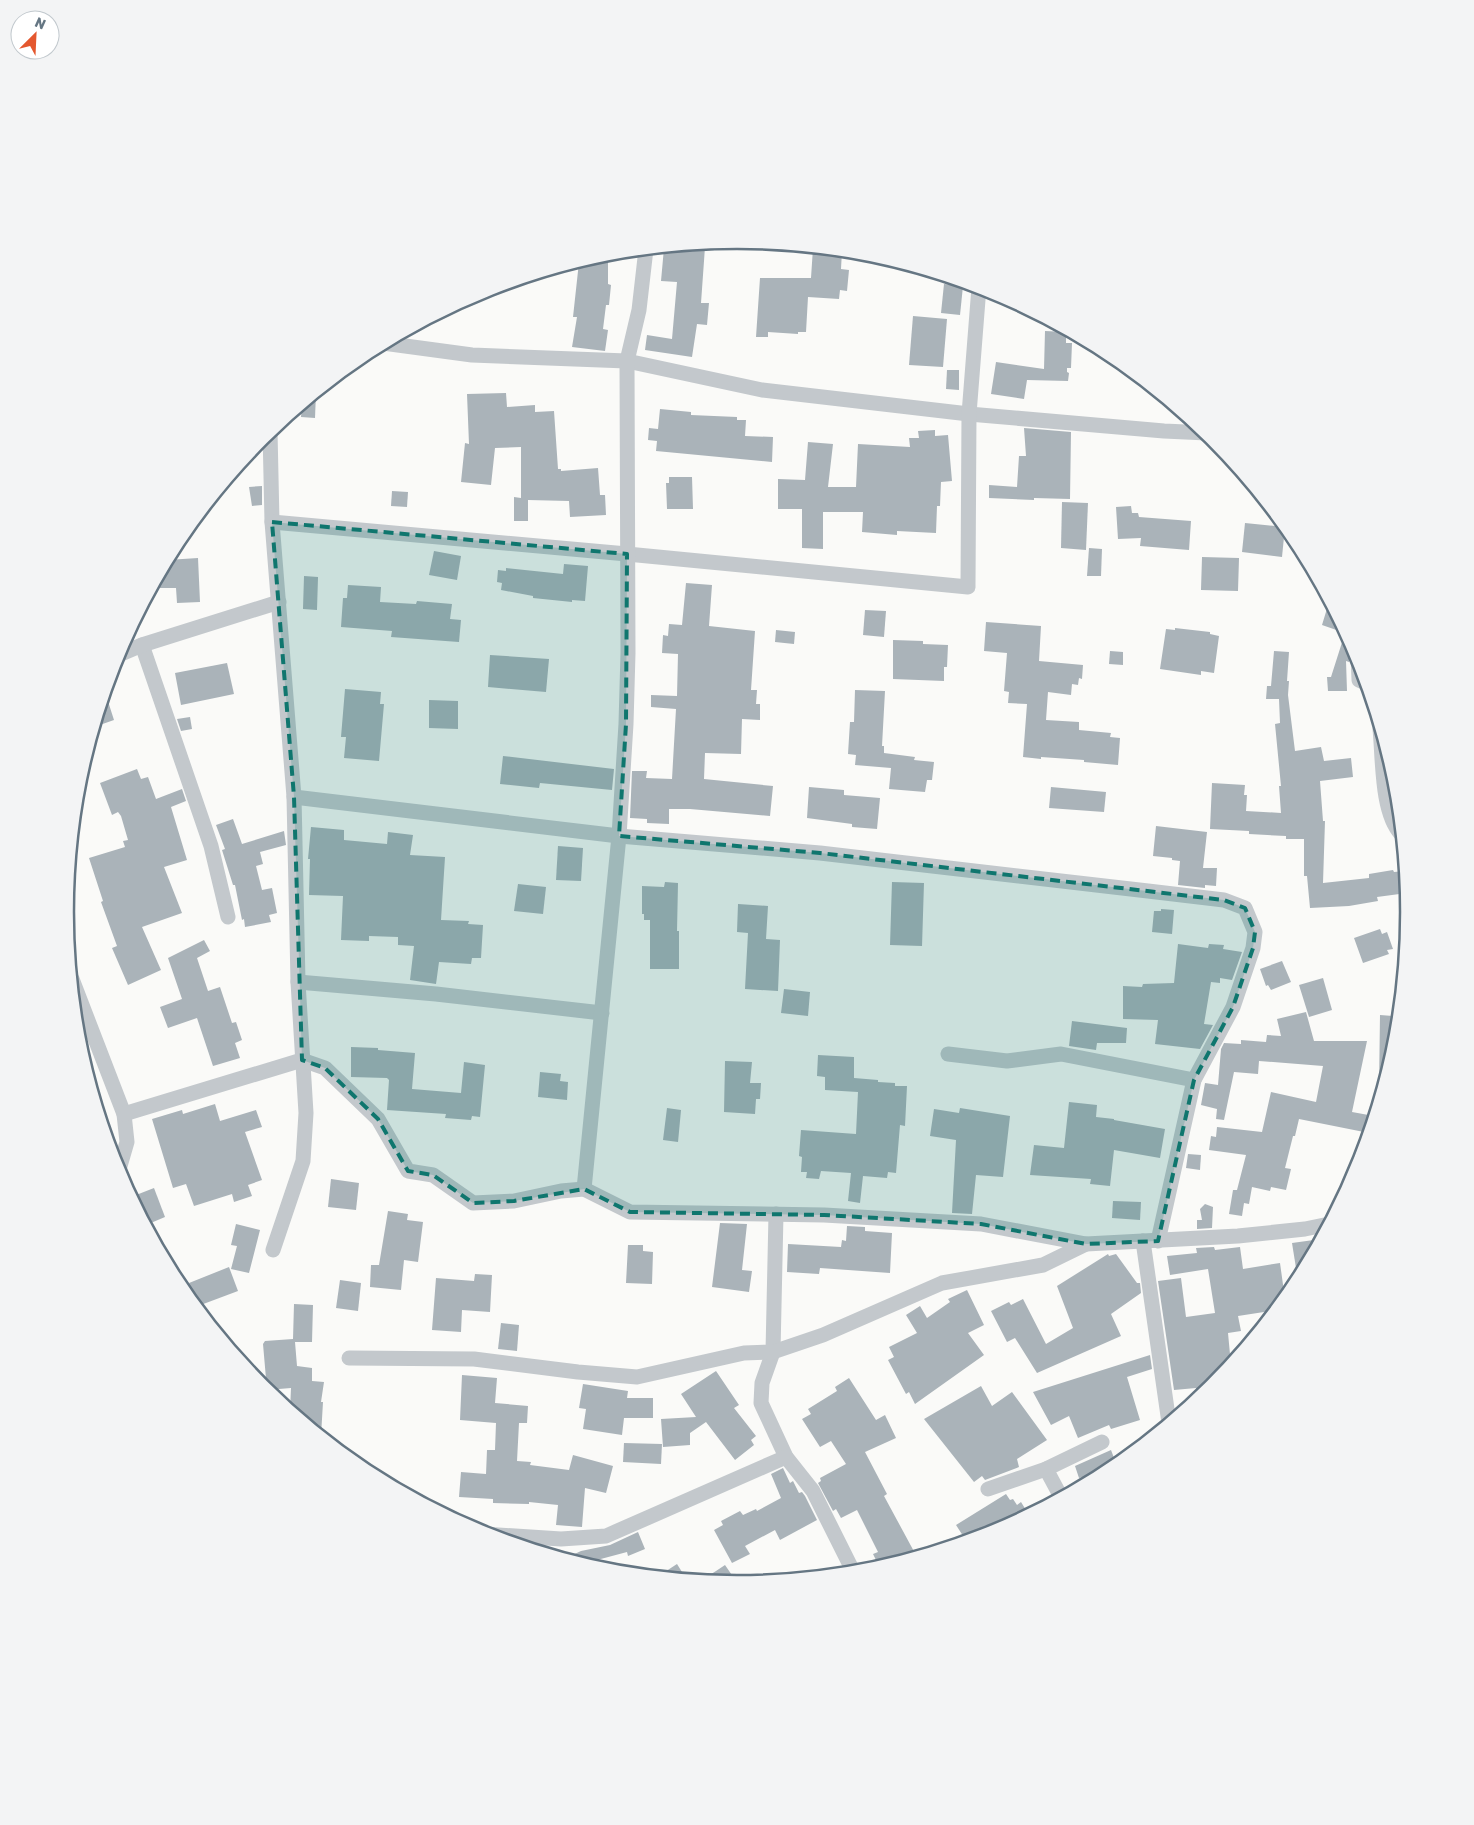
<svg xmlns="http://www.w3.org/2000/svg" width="1474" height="1825" viewBox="0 0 1474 1825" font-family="Rubik,sans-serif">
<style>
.building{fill:#aab3b9}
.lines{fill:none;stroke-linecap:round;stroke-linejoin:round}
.street{stroke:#c3c8cc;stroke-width:15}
.marked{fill:#0f766e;fill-opacity:0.2;stroke:#0f766e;stroke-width:4;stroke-dasharray:10 6;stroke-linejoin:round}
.rim{fill:none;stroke:#657683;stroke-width:2.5}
</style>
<rect width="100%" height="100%" fill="#fafaf8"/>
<g class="building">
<polygon points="701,244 701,247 705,247 701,303 709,303 707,325 697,324 692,357 645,350 647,335 672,339 677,282 661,281 664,248"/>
<polygon points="813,248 842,251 841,269 849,270 847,291 840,290 839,299 808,297 806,332 798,332 798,334 768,332 768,337 756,337 760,278 811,278"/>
<polygon points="608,253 608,284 611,285 609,305 606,305 603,329 608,330 605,351 572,347 577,317 573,317 579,262"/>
<polygon points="944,284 963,286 960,315 941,313"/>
<polygon points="913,316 947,319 943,367 909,365"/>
<polygon points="1045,331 1066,332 1066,343 1072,343 1071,368 1067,368 1067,372 1069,373 1068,381 1027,380 1024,399 991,394 996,362 1044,369"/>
<polygon points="947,370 959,370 959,390 946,389"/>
<polygon points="316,393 315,418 301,417 302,405"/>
<polygon points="506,393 507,407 535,405 535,412 554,411 558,469 561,469 561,471 598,468 600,495 605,495 606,515 570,517 569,501 528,500 528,521 514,521 514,497 521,498 521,447 495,448 491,485 461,482 465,443 469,444 467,394"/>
<polygon points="660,409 691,412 691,415 737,417 737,420 746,420 745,436 773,437 772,462 656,451 657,441 648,440 649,428 658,429"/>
<polygon points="1024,428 1071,432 1070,499 1034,498 1034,500 989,498 989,485 1017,487 1019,456 1026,456"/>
<polygon points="935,430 935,436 948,435 952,481 941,482 940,506 937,506 936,533 897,531 897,535 862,532 863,512 823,512 823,549 802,548 802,509 778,509 778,479 805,480 808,442 833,444 828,487 856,487 858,444 910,447 909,438 919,438 918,431"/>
<polygon points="669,477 692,477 693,509 667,509 666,483 669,483"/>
<polygon points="262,486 262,505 252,506 249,487"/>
<polygon points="392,491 408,492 407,507 391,506"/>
<polygon points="1062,502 1088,503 1086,550 1061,548"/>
<polygon points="1131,506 1132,513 1138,513 1139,517 1191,521 1189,550 1140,546 1141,538 1118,539 1116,507"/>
<polygon points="1245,523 1285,527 1282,557 1242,552"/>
<polygon points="1089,548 1102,549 1101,576 1087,576"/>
<polygon points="434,551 461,556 457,580 429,575"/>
<polygon points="1202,557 1239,558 1238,591 1201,590"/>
<polygon points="198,558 200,602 177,603 176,588 152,588 167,560"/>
<polygon points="564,564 588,566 585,601 572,600 572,602 533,598 533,596 501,590 502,583 497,582 498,570 506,571 506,568 563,574"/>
<polygon points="304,576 318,577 317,610 303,609"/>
<polygon points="686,583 712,585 709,626 755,631 751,690 757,690 756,704 760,704 760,720 742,719 741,754 705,753 704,779 773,786 770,816 690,809 669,809 669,824 647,823 647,819 630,818 632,771 647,771 646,778 672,779 676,709 651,707 651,695 677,696 678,654 662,653 663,635 668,636 669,624 682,625"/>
<polygon points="348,585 381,587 380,602 416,604 417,601 452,604 450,619 461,620 459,642 391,637 392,631 341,627 343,598 347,598"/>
<polygon points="1329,602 1353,647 1350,651 1349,662 1346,661 1347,691 1328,691 1327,677 1331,677 1345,633 1322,625"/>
<polygon points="865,610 886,611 884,637 863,635"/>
<polygon points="986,622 1041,626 1039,661 1083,665 1082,679 1079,678 1078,685 1072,684 1071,695 1048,692 1046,720 1079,722 1079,730 1111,733 1110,737 1120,738 1118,765 1084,762 1084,760 1041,757 1041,759 1023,757 1027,704 1008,703 1009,692 1004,691 1007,653 984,651"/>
<polygon points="1175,628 1210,632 1210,634 1219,636 1214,673 1201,671 1201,675 1160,669 1166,629 1175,630"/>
<polygon points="776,630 795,632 794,644 775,642"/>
<polygon points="893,640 923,641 923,644 948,645 947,667 944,667 944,681 893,679"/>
<polygon points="1110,651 1123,652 1123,665 1109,664"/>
<polygon points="1274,651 1289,652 1287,681 1289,681 1288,695 1295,751 1321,747 1324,761 1351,758 1353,777 1320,781 1323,821 1325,821 1323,883 1369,878 1369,874 1393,870 1394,872 1405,871 1407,893 1377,897 1378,901 1349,906 1310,908 1307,876 1304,876 1304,839 1286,839 1286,836 1249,834 1249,831 1210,829 1212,783 1245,785 1244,795 1247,795 1246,811 1281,813 1279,786 1281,786 1275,724 1280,723 1279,699 1266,699 1267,686 1271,686"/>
<polygon points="490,655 549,659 546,692 488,687"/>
<polygon points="227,663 234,694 181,705 175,673"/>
<polygon points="345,689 381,692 380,704 384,704 379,761 344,758 346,737 341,737"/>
<polygon points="855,690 885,691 882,746 884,746 884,753 915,757 914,760 934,762 932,780 927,780 925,792 889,789 891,768 855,765 856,755 848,754 850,722 854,722"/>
<polygon points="105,692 114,720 94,727 95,726"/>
<polygon points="429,700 458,701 458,729 429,728"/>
<polygon points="190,717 192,729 181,731 177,719"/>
<polygon points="503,756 614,769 612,790 540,783 539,788 500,784"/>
<polygon points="137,769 141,779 148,777 156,799 182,789 186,801 171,807 187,860 164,867 182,913 142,927 161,970 128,985 112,948 117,946 101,902 103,901 89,858 125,847 123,841 128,840 121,816 118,812 112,815 100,783"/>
<polygon points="809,787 844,790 844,795 880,798 877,829 852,827 852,824 807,818"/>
<polygon points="1051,787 1106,792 1104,812 1049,808"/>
<polygon points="233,819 242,844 284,831 286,845 260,852 263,864 256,866 262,890 272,888 277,913 269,915 271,922 245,927 244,919 242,920 235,885 233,885 222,850 225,849 216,825"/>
<polygon points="1156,826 1207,832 1203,868 1217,868 1216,886 1205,885 1205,888 1178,885 1180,861 1172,860 1172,858 1153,856"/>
<polygon points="311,827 344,830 344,840 387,844 388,832 413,835 410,855 445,857 441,920 469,921 468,924 483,925 481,958 472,958 471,964 439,962 436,984 410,980 414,946 398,945 398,937 369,936 369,941 341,940 343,896 309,895 310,859 308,859"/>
<polygon points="558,846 583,848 581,881 556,880"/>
<polygon points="665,882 678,883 677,931 679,931 679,969 650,969 650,920 644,920 644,914 642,914 642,886 664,887"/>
<polygon points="892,882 924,883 922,946 890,945"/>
<polygon points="518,884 546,887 543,914 514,911"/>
<polygon points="738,904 768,906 766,939 780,940 778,991 745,989 748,933 737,932"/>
<polygon points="1161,909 1174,910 1172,934 1152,932 1154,911 1161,911"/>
<polygon points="1380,929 1382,934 1387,932 1393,949 1387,950 1389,954 1363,963 1354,938"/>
<polygon points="204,940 210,951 197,958 208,991 220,987 232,1023 236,1022 242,1040 235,1043 240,1058 213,1066 197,1018 168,1028 160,1007 182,999 168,958"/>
<polygon points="1178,944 1208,948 1209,944 1224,945 1223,949 1242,952 1232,980 1220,978 1220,983 1211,982 1204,1024 1213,1025 1200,1049 1155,1044 1158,1020 1123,1019 1123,986 1142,987 1143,984 1174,983"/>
<polygon points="1282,961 1291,982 1271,990 1268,985 1266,986 1260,969"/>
<polygon points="1323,978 1332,1010 1309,1017 1299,985"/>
<polygon points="784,989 810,992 808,1016 781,1013"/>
<polygon points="1306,1012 1314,1041 1367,1041 1352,1112 1374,1116 1369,1133 1299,1119 1295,1136 1293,1136 1285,1168 1291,1169 1286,1190 1271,1187 1270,1191 1252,1187 1249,1204 1244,1203 1242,1216 1229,1214 1233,1190 1237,1190 1246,1155 1209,1150 1211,1136 1216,1137 1217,1127 1262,1132 1271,1092 1316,1102 1323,1066 1259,1061 1258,1074 1234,1072 1224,1120 1216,1119 1217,1109 1201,1105 1205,1083 1218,1085 1221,1049 1224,1043 1241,1044 1241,1040 1266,1042 1267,1035 1281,1036 1277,1019"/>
<polygon points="1380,1015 1393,1016 1393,1019 1398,1019 1396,1044 1383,1088 1379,1088"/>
<polygon points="1072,1021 1127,1028 1126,1043 1097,1043 1096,1050 1069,1046"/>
<polygon points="351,1047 378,1048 378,1050 415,1053 412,1089 461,1093 464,1062 485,1065 480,1117 472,1116 471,1120 445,1118 446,1114 387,1110 389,1080 387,1078 351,1077"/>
<polygon points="818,1055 854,1057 854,1078 878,1080 878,1082 895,1083 895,1086 907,1086 905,1126 900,1125 896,1173 888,1172 887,1178 863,1176 860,1203 848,1201 851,1173 821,1171 819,1179 806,1178 807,1172 801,1172 802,1157 799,1156 801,1130 856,1134 858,1092 825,1090 825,1077 817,1076"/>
<polygon points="725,1061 752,1062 750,1083 761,1083 760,1099 756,1099 755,1114 724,1112"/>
<polygon points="540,1072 561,1074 560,1081 568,1082 567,1100 538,1097"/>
<polygon points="1069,1102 1097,1105 1096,1117 1114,1119 1114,1120 1165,1129 1160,1158 1114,1150 1110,1186 1090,1184 1091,1179 1030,1175 1034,1145 1064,1148"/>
<polygon points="215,1104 220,1121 256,1110 262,1127 245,1132 262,1180 248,1185 252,1196 234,1202 232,1194 194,1206 186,1184 173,1188 152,1119 182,1110 183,1114"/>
<polygon points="667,1108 681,1110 678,1142 663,1140"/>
<polygon points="960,1108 1010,1116 1003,1177 976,1175 972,1214 952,1213 956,1140 930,1136 934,1109 959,1113"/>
<polygon points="1188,1154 1201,1155 1200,1170 1186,1168"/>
<polygon points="331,1179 359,1183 356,1210 328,1207"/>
<polygon points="154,1188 165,1217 146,1225 131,1197"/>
<polygon points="1113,1201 1141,1202 1140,1220 1112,1218"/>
<polygon points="1205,1204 1213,1207 1212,1228 1197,1229 1197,1220 1202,1220 1200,1209"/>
<polygon points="388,1211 408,1214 407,1220 423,1222 418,1262 404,1260 401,1290 370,1287 371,1265 379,1265"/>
<polygon points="720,1223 747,1224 742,1270 752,1271 749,1292 712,1287"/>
<polygon points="236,1224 260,1230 249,1273 231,1269 237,1246 231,1245"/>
<polygon points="847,1226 865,1227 865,1231 892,1233 890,1273 820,1268 819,1274 787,1272 788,1244 841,1247 842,1240 846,1241"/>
<polygon points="1321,1239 1306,1267 1296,1268 1292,1243"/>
<polygon points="628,1245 643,1245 643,1251 653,1252 652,1284 626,1283"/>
<polygon points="1214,1247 1215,1250 1240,1247 1243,1269 1280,1263 1285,1299 1276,1310 1238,1316 1241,1331 1228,1333 1231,1365 1212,1388 1196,1401 1196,1388 1174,1390 1158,1281 1181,1278 1186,1317 1215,1313 1208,1269 1170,1275 1167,1256 1197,1253 1196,1248"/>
<polygon points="1108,1254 1109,1256 1116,1254 1137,1283 1140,1283 1141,1293 1111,1314 1121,1336 1037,1373 1015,1338 1007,1342 991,1311 1009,1302 1011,1305 1023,1299 1046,1344 1073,1328 1057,1286"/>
<polygon points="229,1267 238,1291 198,1306 189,1283"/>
<polygon points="475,1274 492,1275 490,1312 462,1310 461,1332 432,1330 436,1278 474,1281"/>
<polygon points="340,1280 361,1283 358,1311 336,1308"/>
<polygon points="967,1290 984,1325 968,1333 984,1355 915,1404 909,1392 906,1394 888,1360 894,1357 889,1347 917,1333 906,1315 920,1306 927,1318 950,1302 948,1299"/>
<polygon points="294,1304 313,1305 312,1342 295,1342 297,1366 312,1368 312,1381 324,1382 321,1402 323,1402 321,1436 290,1411 291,1388 267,1390 263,1344 265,1341 293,1339"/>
<polygon points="501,1323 519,1325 517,1351 498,1349"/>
<polygon points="1150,1355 1152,1369 1127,1377 1140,1420 1111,1429 1109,1425 1078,1438 1069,1416 1051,1425 1033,1392"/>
<polygon points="716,1371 739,1405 734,1408 756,1436 751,1440 754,1445 735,1460 706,1422 690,1433 690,1445 663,1447 661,1419 696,1417 681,1394"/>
<polygon points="462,1375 497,1378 495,1403 528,1406 527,1423 519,1423 517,1461 531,1462 530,1465 569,1470 573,1455 613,1466 606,1493 585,1488 582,1527 556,1525 558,1505 529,1502 529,1504 493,1503 493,1499 459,1497 461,1472 486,1474 487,1450 495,1450 496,1423 460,1420"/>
<polygon points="849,1378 876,1420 885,1415 896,1438 865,1452 887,1494 884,1496 917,1557 880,1568 873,1554 878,1552 857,1510 841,1518 836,1509 833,1511 818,1483 821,1481 820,1478 846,1464 831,1441 820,1447 802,1419 811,1414 808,1409 837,1391 835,1387"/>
<polygon points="583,1384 628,1391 627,1398 653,1398 653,1418 624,1418 622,1435 583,1429 586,1409 579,1408"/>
<polygon points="981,1386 992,1406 1012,1392 1047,1440 1017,1459 1019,1467 985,1480 982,1476 974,1482 924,1419"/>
<polygon points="624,1443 662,1444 661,1464 623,1462"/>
<polygon points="1111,1450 1117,1466 1086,1484 1083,1477 1079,1478 1075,1466"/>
<polygon points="783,1468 790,1483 793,1481 799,1493 802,1492 805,1496 817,1520 780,1540 775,1530 745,1546 750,1554 732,1563 714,1530 723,1525 721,1521 740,1511 743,1515 756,1509 757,1511 781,1498 771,1474"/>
<polygon points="1006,1494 1010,1500 1013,1499 1017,1505 1021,1502 1029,1515 1008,1526 1005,1521 976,1539 967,1542 956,1525"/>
<polygon points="638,1532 645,1549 628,1556 627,1552 582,1564 564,1559 581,1551 610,1545"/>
<polygon points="677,1564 687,1580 657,1577"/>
<polygon points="725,1565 738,1584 700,1581 716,1571"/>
</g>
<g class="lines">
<g class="street">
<polyline points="383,343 472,355 627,361 762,390 969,414 1164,431 1207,433"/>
<polyline points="270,431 272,522 294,797 298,982 306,1113 303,1161 273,1250"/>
<polyline points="272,522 627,554 968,587 969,414 979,287"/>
<polyline points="142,645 211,846 228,917"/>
<polyline points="1358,655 1359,680 1366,683"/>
<polyline points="116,656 142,645 279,602"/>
<path d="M1380,729C1383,758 1381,813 1401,834"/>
<polyline points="294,797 619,836 820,853 1148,891 1224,900 1245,908 1255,932 1253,948 1233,1007 1194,1080 1158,1241"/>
<polyline points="72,979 124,1114 127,1142 118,1173"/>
<polyline points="298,982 436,994 602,1013"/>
<polyline points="948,1054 1007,1061 1061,1054 1194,1080"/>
<polyline points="124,1114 302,1060 325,1068 378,1119 408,1171 433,1175 473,1203 514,1201 561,1191 584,1189 630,1212 824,1215 981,1224 1086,1244 1238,1236 1305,1229 1329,1224"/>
<polyline points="584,1189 619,836 626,724 628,653 627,361 639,310 646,249"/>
<polyline points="776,1214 773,1352 762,1383 761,1403 786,1457 813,1491 854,1573"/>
<polyline points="1143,1241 1169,1423"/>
<polyline points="349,1358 474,1359 578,1372 637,1377 744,1353 773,1352 823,1335 942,1283 1043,1265 1086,1244"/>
<polyline points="1046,1469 1061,1497"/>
<polyline points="988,1489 1046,1469 1102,1442"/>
<polyline points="483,1534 561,1539 606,1536 786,1457"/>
</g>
</g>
<path class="marked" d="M272,522L627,554L626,724L619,836L820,853L1224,900L1245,908L1255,932L1253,948L1233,1007L1194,1080L1158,1241L1086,1244L981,1224L824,1215L630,1212L584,1189L514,1201L473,1203L433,1175L408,1171L378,1119L325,1068L302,1060L294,797Z"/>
<path d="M0 0H1474V1825H0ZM74 912a663 663 0 1 1 1326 0a663 663 0 1 1-1326 0Z" fill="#f3f4f5" fill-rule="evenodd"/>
<path class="rim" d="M74 912a663 663 0 1 1 1326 0a663 663 0 1 1-1326 0Z"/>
<g transform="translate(35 35) rotate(24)"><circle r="24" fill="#ffffff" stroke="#c1c8cd"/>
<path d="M0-4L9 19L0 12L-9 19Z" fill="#e4572e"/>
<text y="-8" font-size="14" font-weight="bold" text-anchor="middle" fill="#657683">N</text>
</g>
</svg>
